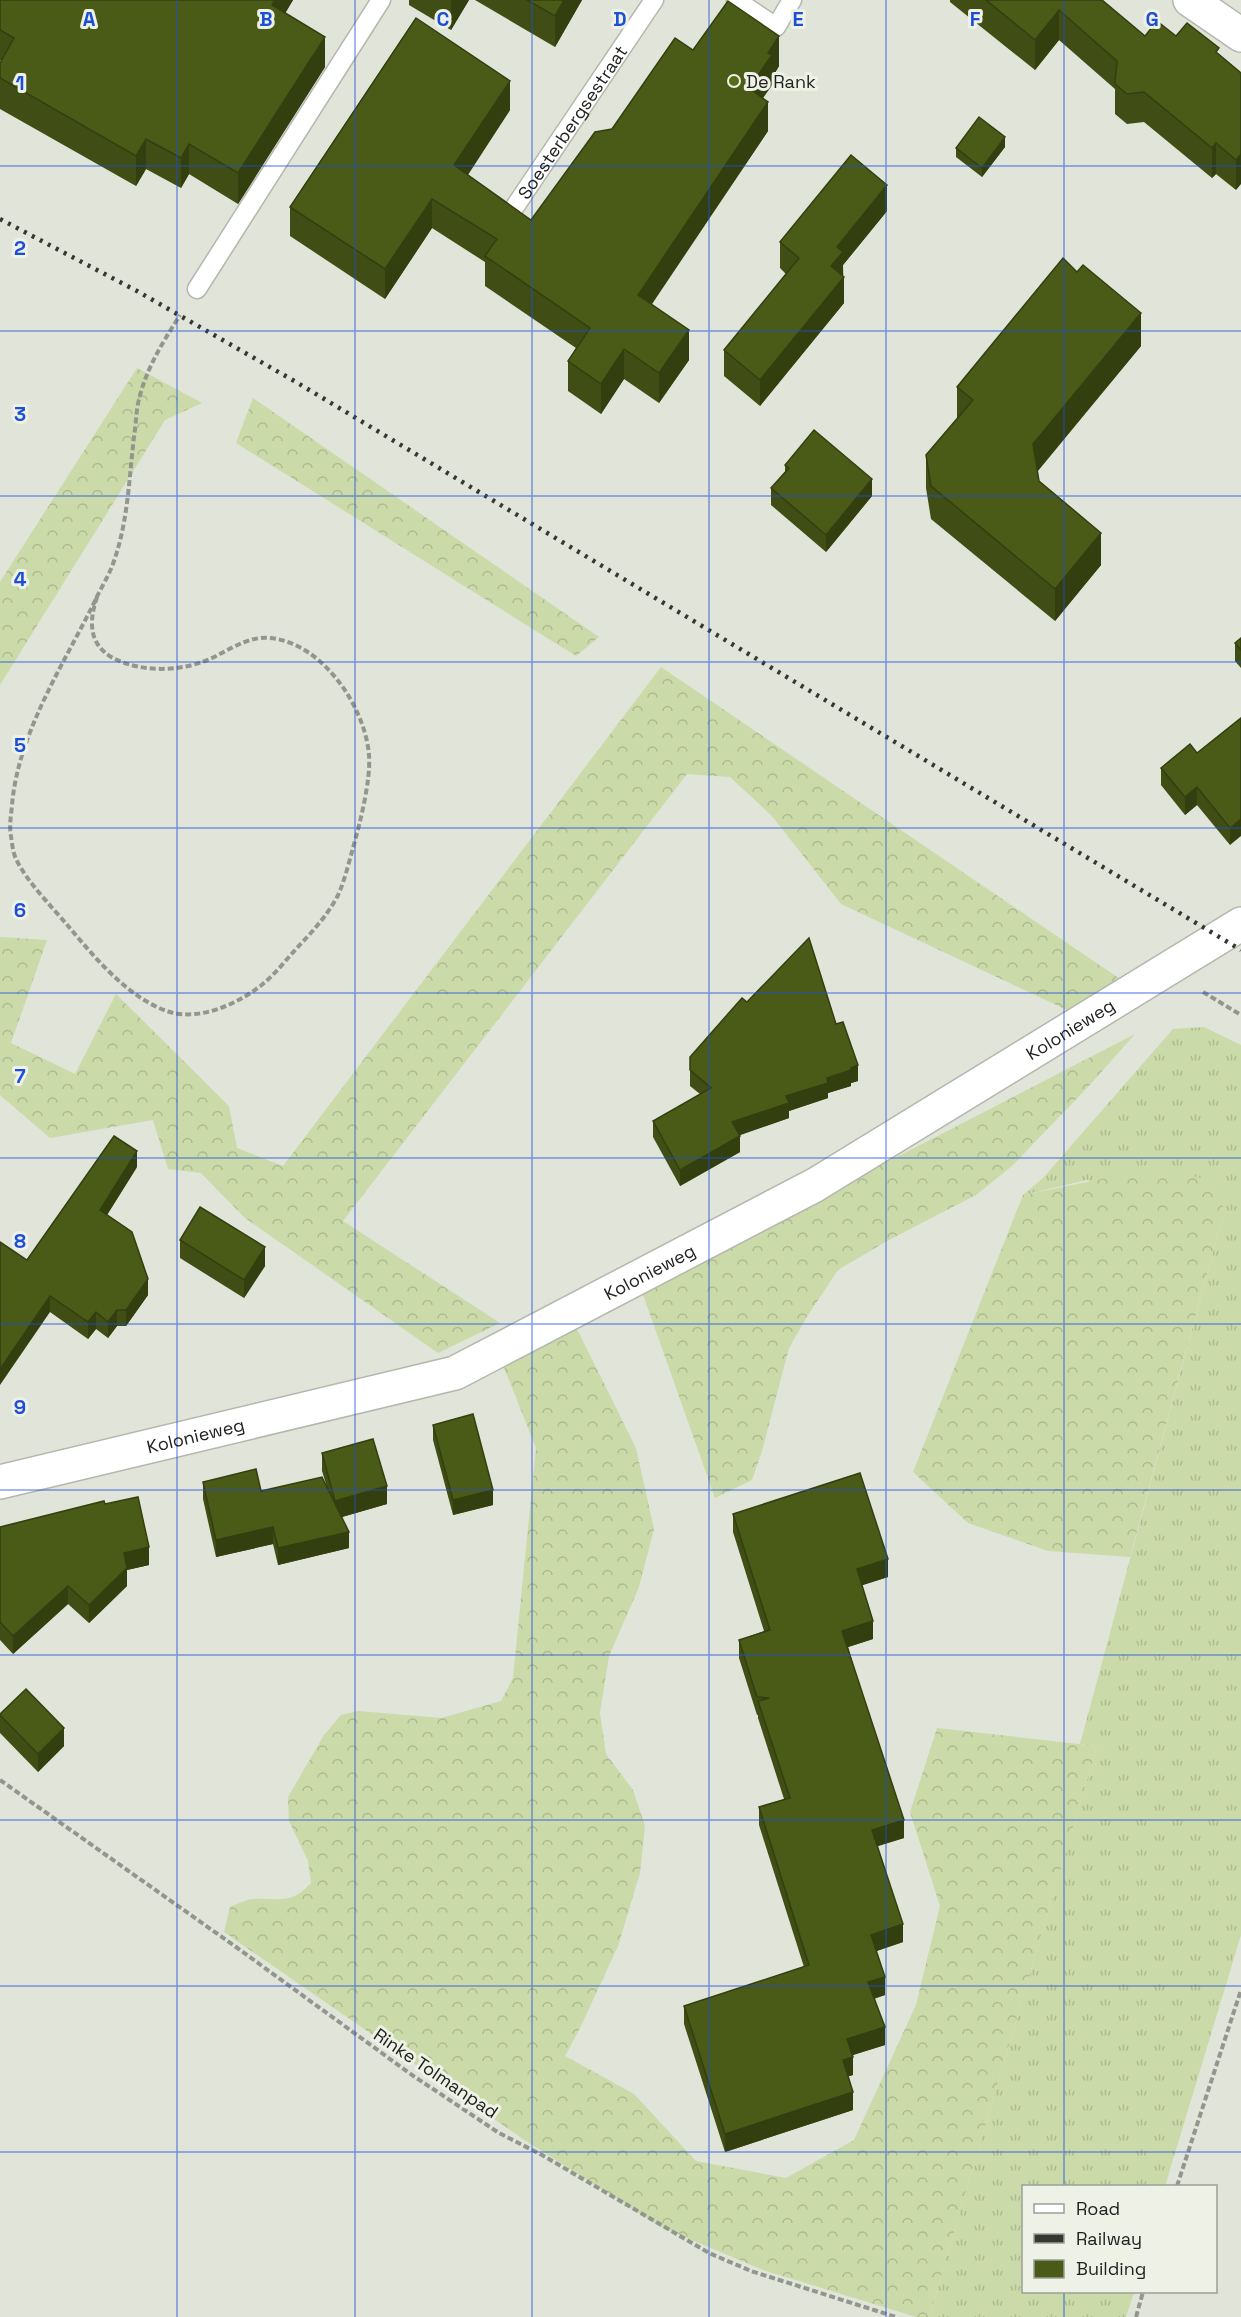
<svg xmlns="http://www.w3.org/2000/svg" width="1241" height="2317" viewBox="0 0 1241 2317" font-family="'Space Grotesk',sans-serif">
<style>
.grass{fill:url(#grass-tufts)}
.forest{fill:url(#forest-crowns)}
.lines{fill:none;stroke-linecap:round;stroke-linejoin:round}
.lane-casing{stroke:#b4b7ad;stroke-width:21}
.street-casing{stroke:#b4b7ad;stroke-width:36}
.path{stroke:#93968e;stroke-width:4;stroke-dasharray:6 3;stroke-linecap:butt}
.lane{stroke:#fff;stroke-width:18}
.street{stroke:#fff;stroke-width:33}
.rail{stroke:#363733;stroke-width:4.5;stroke-dasharray:3 6;stroke-linecap:butt}
.wall{fill:#404d14}
.shaded-wall{fill:#343f10}
.building{fill:#4a5a17;stroke:#343f10;stroke-width:1.5}
.grid{fill:none;stroke:#1d4ed8;stroke-width:1.5;stroke-opacity:0.55}
.poi-dot{fill:#576b18;stroke:#edf1e6;stroke-width:2}
.labels{text-anchor:middle;dominant-baseline:central;stroke-width:6;stroke-linejoin:round;paint-order:stroke}
.poi-label{font-size:18px;fill:#21221f;stroke:#edf1e6;text-anchor:start}
.street-label{font-size:18px;fill:#21221f;stroke:#edf1e6}
.grid-label{font-size:20px;text-anchor:middle;font-weight:bold;fill:#1d4ed8;stroke:#edf1e6;stroke-width:6;stroke-linejoin:round;paint-order:stroke}
</style>
<defs>
<pattern id="grass-tufts" width="24" height="20" patternUnits="userSpaceOnUse" patternTransform="scale(1.5)"><rect width="24" height="20" fill="#cbdaa9"/><path d="M3 7l-1-3M5 7V3M7 7l1-3M15 17l-1-3M17 17v-4M19 17l1-3" fill="none" stroke="#aebb91"/></pattern>
<pattern id="forest-crowns" width="20" height="18" patternUnits="userSpaceOnUse" patternTransform="scale(1.5)"><rect width="20" height="18" fill="#cbdaa9"/><path d="M2 6a3 3 0 1 1 6 0M12 15a3 3 0 1 1 6 0" fill="none" stroke="#aebb91"/></pattern>
</defs>
<rect width="100%" height="100%" fill="#e0e4d9"/>
<polygon class="grass" points="1204,1027 1241,1045 1241,1935 1165,2186 1024,2186 1024,2292 1134,2292 1126,2317 929,2317 1097,1746 1080,1744 1223,1215 1087,1180 1023,1195 1043,1178 1173,1029"/>
<g class="forest">
<polygon points="137,368 202,403 165,420 0,685 0,582"/>
<polygon points="253,398 599,637 576,656 236,443"/>
<polygon points="661,667 1120,979 1067,1010 841,904 772,816 730,777 687,774 343,1221 500,1323 438,1353 245,1218 201,1173 168,1169 153,1120 50,1138 0,1095 0,937 47,940 11,1043 75,1074 116,994 229,1106 237,1148 283,1166"/>
<polygon points="1135,1034 1088,1087 1012,1166 976,1195 887,1241 838,1270 808,1315 789,1348 762,1451 752,1480 715,1498 641,1289"/>
<polygon points="1174,1170 1207,1180 1222,1192 1223,1215 1130,1557 1048,1551 968,1523 913,1472 1023,1195 1136,1172"/>
<path d="M574,1323L636,1448L654,1529L639,1587L609,1656L600,1713L606,1754L633,1790L645,1826L640,1873L618,1946L579,2030L565,2056L634,2094L696,2161L786,2178L854,2140L916,2005L940,1906L910,1812L937,1728L1097,1746L929,2317H916L763,2270L661,2227L526,2141L224,1932L230,1907C237,1904 245,1900 253,1899C281,1897 289,1906 311,1883L308,1861L289,1821L288,1797L324,1735L341,1715L358,1711L441,1718L501,1701L513,1678L536,1448L501,1360Z"/>
</g>
<g class="lines">
<g class="lane-casing">
<g id="lane">
<polyline points="736,0 776,27 792,0"/>
<path id="s1" d="M510,214L654,0"/>
<polyline points="197,289 381,0"/>
</g>
</g>
<g class="street-casing">
<g id="street">
<polyline points="1190,0 1241,35"/>
<path id="s2" d="M0,1482L455,1373L815,1185L1241,924"/>
</g>
</g>
<g class="path">
<path d="M97,597C89,621 88,644 113,658C142,673 182,672 212,658C231,649 248,636 270,638C322,643 365,706 369,755C371,780 360,823 353,848C349,862 345,879 339,893C329,914 312,932 296,949C286,960 276,973 264,983C240,1003 201,1021 170,1012C130,1000 95,958 69,927C53,908 27,882 16,859C13,853 12,843 11,836C9,826 11,816 12,805C18,734 62,667 94,603C100,589 109,576 114,561C128,521 129,479 134,437C136,425 136,411 139,399C147,367 163,342 180,315"/>
<polyline points="1203,992 1241,1015"/>
<polyline points="0,1780 236,1947 412,2075 499,2133 542,2155 709,2253 751,2271 896,2317"/>
<polyline points="1177,2186 1241,1990"/>
<polyline points="1136,2317 1143,2292"/>
</g>
<use href="#lane" class="lane"/>
<use href="#street" class="street"/>
<polyline class="rail" points="0,219 137,291 296,382 1241,950"/>
</g>
<g class="wall">
<polygon points="0,0 293,0 285,13 325,67 238,204 189,174 181,188 146,169 136,186 0,109 0,63 1,61 0,60"/>
<polygon points="409,0 469,0 451,30 409,5"/>
<polygon points="475,0 582,0 555,47"/>
<polygon points="950,0 1102,0 1145,36 1176,36 1219,54 1241,73 1236,190 1216,174 1212,178 1144,122 1127,124 1115,114 1115,89 1059,40 1035,70 950,2"/>
<polygon points="693,50 779,66 772,78 772,85 763,98 768,131 651,304 689,360 659,403 624,379 601,414 568,391 568,361 576,348 485,286 485,262 432,228 385,299 290,236 290,207 510,110 468,175 531,220 612,129"/>
<polygon points="1005,147 982,177 956,157 956,148"/>
<polygon points="887,211 843,265 844,303 760,406 724,376 724,350 786,274 780,268 780,242"/>
<polygon points="1141,346 1037,471 1039,481 1101,565 1055,621 931,519 926,488 926,455 957,419 957,387"/>
<polygon points="785,465 872,496 826,552 771,505 771,488 785,472"/>
<polygon points="1241,638 1241,668 1235,661 1235,643"/>
<polygon points="1241,718 1230,845 1197,805 1185,815 1161,785 1161,768 1197,753"/>
<polygon points="747,1002 836,1024 858,1081 851,1083 851,1086 828,1093 828,1098 789,1111 789,1118 739,1135 740,1152 680,1186 653,1137 653,1121 700,1094 690,1086 690,1057"/>
<polygon points="137,1167 107,1215 148,1295 126,1326 117,1326 108,1338 96,1329 88,1339 50,1312 27,1260"/>
<polygon points="180,1240 265,1266 244,1298 180,1258"/>
<polygon points="433,1425 493,1505 453,1515 433,1440"/>
<polygon points="322,1453 387,1504 342,1517 349,1548 278,1565 273,1544 216,1557 203,1499 203,1482 261,1491 327,1487 322,1471"/>
<polygon points="105,1504 149,1565 127,1570 127,1586 89,1623 68,1604 13,1654 0,1640 0,1527"/>
<polygon points="733,1514 888,1577 862,1585 873,1639 848,1647 904,1838 877,1846 903,1942 876,1951 885,1995 874,1999 885,2045 852,2055 853,2075 848,2076 853,2110 725,2152 684,2024 684,2006 804,1967 759,1825 759,1807 784,1799 758,1718 758,1715 757,1715 739,1658 739,1640 764,1631 733,1532"/>
<polygon points="0,1714 64,1746 38,1772 0,1733"/>
</g>
<g class="shaded-wall">
<polygon points="275,0 293,0 272,36 272,5"/>
<polygon points="451,0 469,0 451,30"/>
<polygon points="564,0 582,0 555,47 555,16"/>
<polygon points="1059,10 1059,40 1035,70 1035,40"/>
<polygon points="779,36 779,66 772,78 772,85 749,118 749,88 768,53"/>
<polygon points="325,37 325,67 238,204 238,173"/>
<polygon points="510,81 510,110 454,195 454,165"/>
<polygon points="768,102 768,131 638,325 638,295"/>
<polygon points="1005,137 1005,147 982,177 982,168"/>
<polygon points="146,139 146,169 136,186 136,156"/>
<polygon points="1216,143 1216,174 1212,178 1212,148"/>
<polygon points="189,144 189,174 181,188 181,158"/>
<polygon points="1241,154 1241,184 1236,190 1236,160"/>
<polygon points="887,185 887,211 843,265 843,278 831,266 837,247"/>
<polygon points="432,199 432,228 385,299 385,269"/>
<polygon points="844,277 844,303 760,406 760,380"/>
<polygon points="1141,313 1141,346 1033,477 1033,444"/>
<polygon points="689,330 689,360 659,403 659,373"/>
<polygon points="624,349 624,379 601,414 601,384"/>
<polygon points="872,479 872,496 826,552 826,535"/>
<polygon points="1101,533 1101,565 1055,621 1055,589"/>
<polygon points="1197,787 1197,805 1185,815 1185,797"/>
<polygon points="1241,819 1241,836 1230,845 1230,828"/>
<polygon points="858,1065 858,1081 851,1083 851,1086 828,1093 828,1098 789,1111 789,1118 732,1138 732,1122 786,1096 851,1068"/>
<polygon points="740,1136 740,1152 680,1186 680,1170"/>
<polygon points="137,1151 137,1167 100,1226 100,1210"/>
<polygon points="265,1247 265,1266 244,1298 244,1280"/>
<polygon points="148,1279 148,1295 126,1326 126,1310"/>
<polygon points="50,1296 50,1312 0,1385 0,1369"/>
<polygon points="117,1310 117,1326 108,1338 108,1322"/>
<polygon points="96,1312 96,1329 88,1339 88,1322"/>
<polygon points="387,1486 387,1504 335,1519 335,1501"/>
<polygon points="493,1490 493,1505 453,1515 453,1500"/>
<polygon points="273,1527 273,1544 216,1557 216,1540"/>
<polygon points="349,1532 349,1548 278,1565 278,1548"/>
<polygon points="149,1547 149,1565 127,1570 127,1586 89,1623 89,1605 124,1553"/>
<polygon points="888,1559 888,1577 857,1587 857,1569"/>
<polygon points="68,1586 68,1604 13,1654 13,1636"/>
<polygon points="873,1621 873,1639 842,1649 842,1631"/>
<polygon points="64,1728 64,1746 38,1772 38,1754"/>
<polygon points="904,1820 904,1838 872,1848 872,1830"/>
<polygon points="903,1924 903,1942 871,1953 871,1935"/>
<polygon points="885,1977 885,1995 868,2000 868,1982"/>
<polygon points="885,2027 885,2045 847,2057 847,2039"/>
<polygon points="853,2057 853,2075 843,2078 843,2060"/>
<polygon points="853,2092 853,2110 725,2152 725,2134"/>
</g>
<g class="building">
<polygon points="0,0 275,0 272,5 325,37 238,173 189,144 181,158 146,139 136,156 0,78 0,63 14,38 0,30"/>
<polygon points="527,0 564,0 555,16"/>
<polygon points="986,0 1102,0 1145,36 1157,21 1176,36 1187,23 1219,48 1216,52 1241,73 1241,154 1236,160 1216,143 1212,148 1144,92 1127,94 1115,84 1117,61 1059,10 1035,40"/>
<polygon points="728,1 779,36 768,53 772,55 749,88 768,102 638,295 689,330 659,373 624,349 601,384 568,361 590,328 485,256 497,239 432,199 385,269 290,207 416,18 510,81 454,165 531,220 595,132 612,129 675,38 693,50"/>
<polygon points="979,117 1005,137 982,168 956,148"/>
<polygon points="851,155 887,185 837,247 843,252 831,266 844,277 760,380 724,350 799,258 780,242"/>
<polygon points="1063,258 1077,272 1083,265 1141,313 1033,444 1039,481 1101,533 1055,589 931,486 926,455 973,400 957,387"/>
<polygon points="814,430 872,479 826,535 771,488 789,468 785,465"/>
<polygon points="1241,638 1241,650 1235,643"/>
<polygon points="1241,718 1241,819 1230,828 1197,787 1185,797 1161,768 1190,744 1197,753"/>
<polygon points="809,938 836,1024 843,1022 858,1065 851,1068 851,1070 827,1078 828,1083 786,1096 789,1103 732,1122 740,1136 680,1170 653,1121 711,1088 690,1070 690,1057 742,998 747,1002"/>
<polygon points="114,1136 137,1151 100,1210 132,1232 148,1279 126,1310 117,1310 108,1322 96,1312 88,1322 50,1296 0,1369 0,1242 27,1260"/>
<polygon points="200,1207 265,1247 244,1280 180,1240"/>
<polygon points="473,1414 493,1490 453,1500 433,1425"/>
<polygon points="373,1439 387,1486 335,1501 322,1453"/>
<polygon points="256,1469 261,1491 322,1477 349,1532 278,1548 273,1527 216,1540 203,1482"/>
<polygon points="860,1473 888,1559 857,1569 873,1621 842,1631 904,1820 872,1830 903,1924 871,1935 885,1977 868,1982 885,2027 847,2039 853,2057 843,2060 853,2092 725,2134 684,2006 809,1965 759,1807 790,1798 758,1701 769,1698 757,1697 739,1640 770,1630 733,1514"/>
<polygon points="138,1497 149,1547 124,1553 127,1568 89,1605 68,1586 13,1636 0,1622 0,1527 104,1501 105,1504"/>
<polygon points="26,1689 64,1728 38,1754 0,1715 0,1714"/>
</g>
<path class="grid" d="M177,0V2317M355,0V2317M532,0V2317M709,0V2317M886,0V2317M1064,0V2186M0,166H1241M0,331H1241M0,496H1241M0,662H1241M0,828H1241M0,993H1241M0,1158H1241M0,1324H1241M0,1490H1241M0,1655H1241M0,1820H1241M0,1986H1241M0,2152H1241M1064,2292V2317"/>
<circle class="poi-dot" cx="734" cy="81" r="6"/>
<g class="labels">
<g class="poi-label">
<text x="746" y="81">De Rank</text>
</g>
<g class="street-label">
<text stroke="none"><textPath href="#s1" startOffset="111">Soesterbergsestraat</textPath></text>
<text stroke="none"><textPath href="#s2" startOffset="1173">Kolonieweg</textPath></text>
<text stroke="none"><textPath href="#s2" startOffset="687">Kolonieweg</textPath></text>
<text stroke="none"><textPath href="#s2" startOffset="201">Kolonieweg</textPath></text>
<text transform="translate(436 2073) rotate(34)">Rinke Tolmanpad</text>
</g>
</g>
<g class="grid-label">
<text x="89" y="26">A</text>
<text x="266" y="26">B</text>
<text x="443" y="26">C</text>
<text x="620" y="26">D</text>
<text x="798" y="26">E</text>
<text x="975" y="26">F</text>
<text x="1152" y="26">G</text>
<text x="20" y="90">1</text>
<text x="20" y="255">2</text>
<text x="20" y="421">3</text>
<text x="20" y="586">4</text>
<text x="20" y="752">5</text>
<text x="20" y="917">6</text>
<text x="20" y="1083">7</text>
<text x="20" y="1248">8</text>
<text x="20" y="1414">9</text>
</g>
<rect x="1022" y="2185" width="195" height="108" fill="#edf1e6" stroke="#9b9e96" stroke-width="1.5"/>
<rect x="1034" y="2204" width="30" height="9" fill="#ffffff" stroke="#9b9e96" stroke-width="1.5"/>
<text x="1076" y="2215" font-size="18" fill="#21221f">Road</text>
<rect x="1034" y="2234" width="30" height="9" fill="#363733" stroke="#9b9e96" stroke-width="1.5"/>
<text x="1076" y="2245" font-size="18" fill="#21221f">Railway</text>
<rect x="1034" y="2260" width="30" height="18" fill="#4a5a17" stroke="#9b9e96" stroke-width="1.5"/>
<text x="1076" y="2275" font-size="18" fill="#21221f">Building</text>
</svg>
